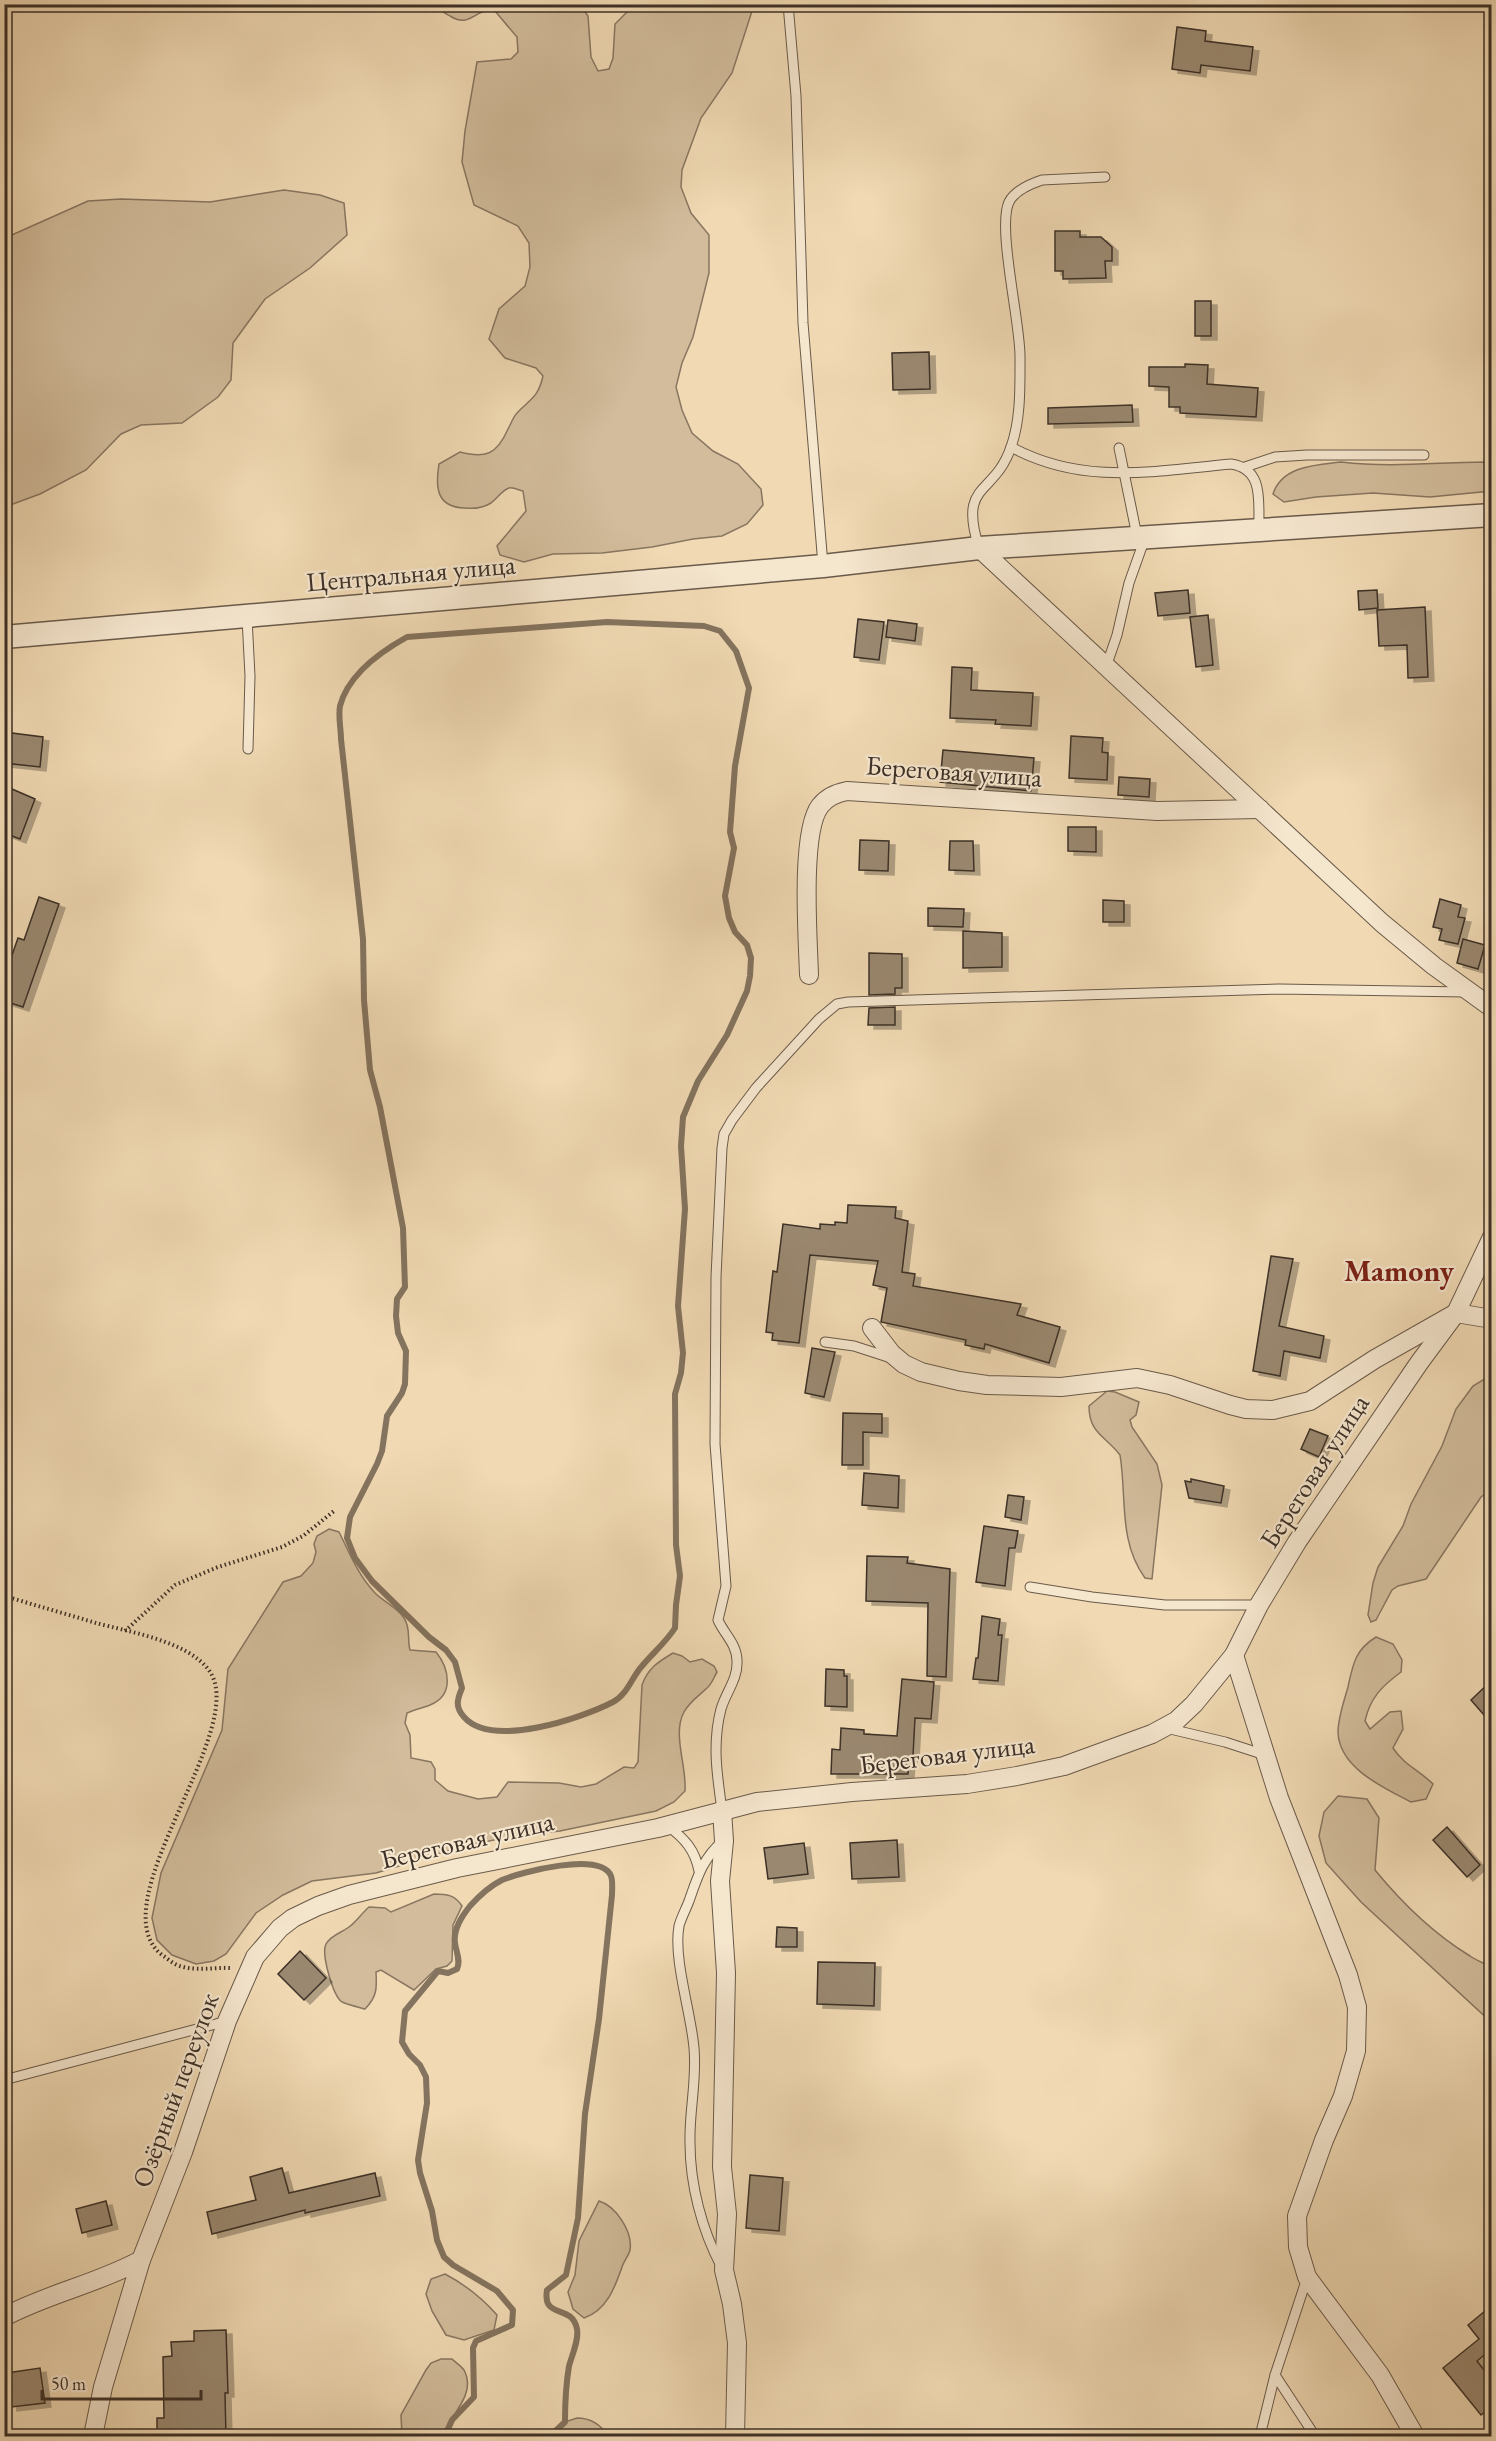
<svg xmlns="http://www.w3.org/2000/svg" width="1496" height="2441" viewBox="0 0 1496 2441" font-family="'EB Garamond',serif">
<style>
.green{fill:#d2bc9b;stroke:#887661;stroke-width:1.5}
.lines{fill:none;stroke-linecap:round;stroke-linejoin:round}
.stream{stroke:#84735e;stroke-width:6}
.building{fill:#9a8870;stroke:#3d3027;stroke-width:1.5;filter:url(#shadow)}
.service-casing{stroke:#6a5a4a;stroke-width:11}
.minor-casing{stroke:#6a5a4a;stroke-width:20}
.tertiary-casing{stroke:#6a5a4a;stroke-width:25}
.path{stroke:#3d3027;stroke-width:4;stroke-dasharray:1.5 3;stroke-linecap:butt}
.service{stroke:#f5e6ce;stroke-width:9}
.minor{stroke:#f5e6ce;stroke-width:18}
.tertiary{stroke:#f5e6ce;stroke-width:22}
.labels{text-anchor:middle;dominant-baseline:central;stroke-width:4.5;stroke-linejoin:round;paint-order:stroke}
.street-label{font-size:27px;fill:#3d3027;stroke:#f5e6ce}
.quarter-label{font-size:30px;font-weight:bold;fill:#7a1f14;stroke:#f5e6ce}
</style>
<defs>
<filter id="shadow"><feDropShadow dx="6" dy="4" stdDeviation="0" flood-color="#0004"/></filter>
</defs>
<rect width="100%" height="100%" fill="#f0d9b3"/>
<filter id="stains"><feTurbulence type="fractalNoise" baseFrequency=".00333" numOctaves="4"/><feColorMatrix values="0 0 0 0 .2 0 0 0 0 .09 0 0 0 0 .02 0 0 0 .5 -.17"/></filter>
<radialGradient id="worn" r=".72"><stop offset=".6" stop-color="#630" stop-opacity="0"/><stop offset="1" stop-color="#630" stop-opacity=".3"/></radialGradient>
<g class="green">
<path d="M434,5H580L588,16L591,57L598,71L609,69L613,58L615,24L634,5H754L732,73L701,118L682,170L681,187L691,213L709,235V273L693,337L682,363L676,387L682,410L692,433L713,451L738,464L761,489L763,505L747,524L722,536L693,539L652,547L602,553L553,554L524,562L500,555L497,546L526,511L523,491C518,490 514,487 509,488C502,490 497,499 491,503C483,508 473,509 464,508C437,507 435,488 439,464L460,452C486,459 497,454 508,429C511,424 513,417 517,413C531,398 538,398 543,376L536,368L505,358L489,339L499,309L525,286L530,267L529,243L518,226L474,205L462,162L465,131L477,62L511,59L518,52L517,37L495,11C473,8 471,29 450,16C444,12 438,10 434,5Z"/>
<polygon points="284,190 320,195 344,203 347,235 310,268 265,299 233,343 231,380 218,397 182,423 141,425 121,434 86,470 40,494 5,507 5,238 88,201 121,199 210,202"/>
<path d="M1341,462C1393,468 1439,462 1491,462V491L1430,497L1373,493L1316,497L1284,502L1273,494C1282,466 1315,465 1341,462Z"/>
<polygon points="1491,1375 1491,1490 1481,1497 1426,1579 1398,1586 1392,1590 1376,1620 1371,1622 1368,1615 1373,1583 1378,1567 1403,1526 1411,1504 1442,1446 1456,1409 1473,1386"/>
<path d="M1107,1391L1115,1392L1139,1402L1136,1415L1130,1420L1132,1427L1157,1464L1162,1485L1152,1579L1145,1578C1118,1541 1127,1497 1120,1455C1106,1436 1089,1434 1089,1406Z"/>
<path d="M329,1529L339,1532C350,1554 358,1575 375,1593C384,1602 398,1608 404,1618C411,1628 407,1640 410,1650L436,1652C449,1668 455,1695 430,1705C423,1708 415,1709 407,1713L405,1723L410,1735L411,1758L431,1762L435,1769V1780L448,1791L478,1799L497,1797L508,1782L559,1783L581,1787L596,1784L624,1767L634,1768L638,1762L642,1685C648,1668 658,1662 673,1653L682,1656L690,1662L702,1659L714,1666L717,1672C714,1677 712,1684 707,1688C699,1696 690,1701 684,1712C672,1734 687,1766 685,1791L674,1802L656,1811L560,1831L514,1836L464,1846L376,1873L312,1881L283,1895L256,1913L226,1954L214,1961L196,1964L172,1955L157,1940L152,1918L161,1873L222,1730L228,1669L283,1582L301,1576L313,1563L316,1552L314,1544L317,1536Z"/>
<path d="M1376,1637L1393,1644L1402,1660L1401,1672C1382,1686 1370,1698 1365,1721L1370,1729L1390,1712L1401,1711L1403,1729L1393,1748C1404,1765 1419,1770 1433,1784L1426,1799L1411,1802C1384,1788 1339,1768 1338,1732C1338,1718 1344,1701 1348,1687C1353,1664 1355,1650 1376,1637Z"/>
<path d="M1338,1796L1367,1799L1379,1818L1375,1870C1402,1903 1434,1934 1470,1956C1477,1961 1485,1963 1491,1968V2022L1361,1902L1326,1863L1319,1836L1324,1812Z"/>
<path d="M434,1894C447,1894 455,1895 462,1906L453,1925L452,1961L447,1966L436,1969L414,1990L381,1970L376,1972C377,1988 377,1997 365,2009C358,2007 349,2005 342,2002C333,1996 321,1954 326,1944C331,1935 341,1933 349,1927C356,1922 362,1913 369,1907L385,1908L391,1912Z"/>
<path d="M599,2201C616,2206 633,2232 630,2250C629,2255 624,2261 622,2267C615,2287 607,2310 584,2318L573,2309L568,2292L575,2275L579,2241Z"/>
<path d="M445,2274C466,2285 482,2298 497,2315L494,2330L464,2340L446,2335L432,2311L426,2294L431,2279Z"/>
<path d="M441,2359H452C456,2363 463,2367 465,2372C476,2395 449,2417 442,2436H402L401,2415L426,2370L431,2363Z"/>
<path d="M577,2418C591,2418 601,2425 608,2436H550L565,2422Z"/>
</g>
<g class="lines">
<g class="stream">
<path d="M607,622L704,626L720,631L736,651L749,688L735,766L730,832L734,848L725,896L729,918L735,932L747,945L751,958L750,976L747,991L727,1035L698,1081L683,1117L681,1146L685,1209L678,1306L683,1353L681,1373L675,1394L676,1545L680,1576L676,1605L675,1628C666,1642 653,1653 642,1666C632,1677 627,1695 613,1702C582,1718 492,1749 464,1717C455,1707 457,1700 462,1688L455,1662L446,1650L429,1637L372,1581L355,1558L347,1538L350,1517L377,1464L382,1451L387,1416L402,1393L405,1384L406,1351L398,1333L396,1316L397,1299L405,1287L403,1228L380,1107L370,1070L364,1000L363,939L341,739C341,729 338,716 340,706C348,675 380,652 407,637Z"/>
<path d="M445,2436L452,2420L474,2397L473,2348L476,2341L512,2325L513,2310L497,2291L453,2265L444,2257L437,2240L432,2211L420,2173L418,2160L427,2103L426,2077L420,2065L409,2054L402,2042L405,2011L438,1971L448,1973L457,1969C461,1960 456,1952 455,1943C453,1929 462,1916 470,1906C479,1896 490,1886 502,1880C521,1872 601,1851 611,1876C613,1881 612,1890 612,1895L599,2019L585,2114L578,2218L566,2275L547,2290C542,2320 572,2303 577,2329C579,2340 572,2355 569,2366C566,2384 565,2403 565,2422L550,2436"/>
</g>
</g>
<g class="building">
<polygon points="1177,27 1206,31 1205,41 1253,47 1250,71 1201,65 1200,73 1172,69"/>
<polygon points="1055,231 1080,231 1080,237 1101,237 1112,247 1112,261 1105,261 1106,278 1063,279 1063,271 1055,271"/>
<rect x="1195" y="301" width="16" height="35"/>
<polygon points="929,352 930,389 893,390 892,353"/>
<polygon points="1185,364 1208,365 1207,384 1258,388 1256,417 1180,413 1180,407 1169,407 1169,387 1149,386 1149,367 1185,367"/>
<polygon points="1132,405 1133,422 1048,424 1048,408"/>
<polygon points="1188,590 1190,613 1158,616 1155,593"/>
<polygon points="1377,590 1378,608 1359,610 1358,591"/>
<polygon points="1425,607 1428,677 1408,678 1407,645 1379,646 1377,610"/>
<polygon points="1208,615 1213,665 1196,667 1190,617"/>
<polygon points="858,619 884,622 879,660 854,657"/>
<polygon points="888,620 917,624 915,641 886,637"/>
<polygon points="952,667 972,668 971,690 1033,693 1031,726 995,724 996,720 950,718"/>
<polygon points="4,732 43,737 40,767 4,763"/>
<polygon points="1071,736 1103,738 1102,752 1108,753 1107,780 1069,778"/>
<polygon points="943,750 1034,758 1031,791 940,782"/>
<polygon points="1119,777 1150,779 1149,797 1118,795"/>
<polygon points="12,789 35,799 20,839 4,833 4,809"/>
<polygon points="1068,827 1096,827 1096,852 1068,851"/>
<polygon points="860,840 889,841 888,871 859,870"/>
<polygon points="950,841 973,841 974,871 949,870"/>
<polygon points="39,897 59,904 23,1007 4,1001 4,978 18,938 24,940"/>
<polygon points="1440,899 1461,905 1458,917 1465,918 1458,944 1439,940 1442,929 1433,927"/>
<polygon points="1103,900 1124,901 1124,922 1103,922"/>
<polygon points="928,908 964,909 963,927 928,926"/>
<polygon points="963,931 1002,933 1002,967 963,968"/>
<polygon points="1463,939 1485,945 1478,969 1457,963"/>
<polygon points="869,953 902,954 902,988 895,988 895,994 869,995"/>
<polygon points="895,1007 895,1025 868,1025 869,1008"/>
<polygon points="848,1205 896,1207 895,1218 908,1221 902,1272 915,1274 913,1286 1021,1304 1017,1315 1060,1327 1049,1363 985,1344 984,1349 965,1345 966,1340 881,1322 887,1288 873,1285 878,1261 810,1255 799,1343 772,1340 773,1333 766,1332 773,1271 777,1272 783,1224 820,1229 820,1224 835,1225 835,1222 847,1223"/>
<polygon points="1271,1256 1293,1259 1279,1326 1324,1336 1320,1358 1284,1351 1280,1376 1253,1371"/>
<polygon points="812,1348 835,1352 824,1397 805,1393"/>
<polygon points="843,1413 882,1414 882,1433 863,1432 863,1465 842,1465"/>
<polygon points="1310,1429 1328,1436 1319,1457 1301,1449"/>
<polygon points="864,1473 899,1476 898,1508 862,1505"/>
<polygon points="1191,1479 1224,1486 1221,1503 1189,1498 1185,1481 1191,1482"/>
<polygon points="1008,1495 1024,1497 1021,1520 1005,1517"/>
<polygon points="984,1526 1018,1531 1015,1548 1009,1548 1005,1586 976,1582"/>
<polygon points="867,1556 908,1557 907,1563 950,1569 946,1677 927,1676 928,1603 866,1601"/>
<polygon points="982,1616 1000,1619 998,1635 1002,1635 998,1681 973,1679 976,1658 978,1658"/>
<polygon points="826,1669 844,1670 844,1676 847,1676 847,1707 825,1706"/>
<polygon points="902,1679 934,1682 931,1719 915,1718 913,1756 909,1760 908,1774 831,1774 832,1749 840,1750 841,1728 864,1730 864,1734 897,1736"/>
<polygon points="1491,1681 1491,1723 1471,1700"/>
<polygon points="1447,1827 1480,1865 1467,1877 1433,1840"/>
<polygon points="897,1840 899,1877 852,1879 850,1843"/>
<polygon points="804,1843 808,1874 768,1879 764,1848"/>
<polygon points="777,1927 797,1928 797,1947 776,1947"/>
<polygon points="300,1951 326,1978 304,2000 278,1974"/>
<polygon points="818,1962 875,1963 874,2006 817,2004"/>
<polygon points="282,2168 289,2193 375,2173 380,2196 305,2213 305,2210 212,2234 207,2212 256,2200 250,2177"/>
<polygon points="750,2175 783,2178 779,2231 746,2228"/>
<polygon points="106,2201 112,2225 82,2233 76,2209"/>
<polygon points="1491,2306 1491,2354 1489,2351 1477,2361 1491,2379 1491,2407 1481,2415 1443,2368 1479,2339 1468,2325"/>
<polygon points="226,2330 228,2393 225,2393 226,2436 157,2436 157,2418 164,2418 163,2357 172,2356 171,2342 194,2341 194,2331"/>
<polygon points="40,2368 45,2403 11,2407 7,2373"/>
</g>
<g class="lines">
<g class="service-casing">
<g id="service">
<polyline points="788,4 796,96 803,323 823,565"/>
<path d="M1011,447C1083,486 1154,471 1231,464C1265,469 1258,503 1259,530"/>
<polyline points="1119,448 1137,536"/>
<polyline points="1245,467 1275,457 1307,455 1424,455"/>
<path d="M979,548C958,481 994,497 1011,447C1021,419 1020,386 1020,356C1020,321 997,227 1009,202C1015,190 1030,184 1042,180L1105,177"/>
<polyline points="247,618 250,676 248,749"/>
<polyline points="1106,667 1117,635 1129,583 1145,538"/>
<polyline points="825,1342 854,1346 891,1358"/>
<polyline points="1030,1587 1092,1597 1165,1605 1259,1605"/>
<polyline points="1166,1728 1225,1742 1265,1755"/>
<path d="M722,1810C717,1775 712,1743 721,1709C726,1692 738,1679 737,1661C737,1644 724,1634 718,1620L726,1586L715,1444L716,1277L722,1148L724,1134L732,1120L756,1088L819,1019L837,1004L848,1002L1279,989L1466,992"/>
<path d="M668,1826C685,1839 695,1850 699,1871"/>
<polyline points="4,2080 227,2021"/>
<path d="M721,2266C702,2230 690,2185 690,2143C689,2111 697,2082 694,2048C691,2012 673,1959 679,1926C681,1918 686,1909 689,1901C697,1878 703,1858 722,1842"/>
<polyline points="1275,2375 1315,2436"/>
<polyline points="1260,2436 1275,2375 1307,2278"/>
</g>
</g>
<g class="minor-casing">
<g id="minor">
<polyline points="979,548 1382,923 1434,966 1492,1008"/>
<path d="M809,975C808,940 800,832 820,806C827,797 836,793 847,791L1157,811L1260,809"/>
<polyline points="872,1328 892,1354 904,1364 921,1372 959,1381 987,1385 1061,1387 1137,1378 1170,1385 1230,1405 1246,1409 1273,1410 1310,1401 1375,1359 1456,1313 1492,1319"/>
<polyline points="1234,1655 1279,1798 1348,1975 1357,2007 1356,2051 1343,2096 1324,2140 1297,2216 1298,2247 1307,2277 1380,2375 1415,2436"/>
<polyline points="722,1810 724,1841 720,1881 726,1973 722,2167 727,2214 724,2270 732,2304 737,2343 735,2436"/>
<path d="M4,2317C49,2293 97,2284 141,2260"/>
<polyline points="93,2436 103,2387 141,2260 183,2152 227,2021 255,1957 280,1928 293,1918 318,1906 349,1895 457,1868 658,1828 757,1802 852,1792 967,1784 1017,1776 1064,1766 1152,1734 1176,1721 1194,1704 1234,1655 1259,1605 1297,1542 1419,1363 1456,1313 1492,1237"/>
</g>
</g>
<g class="tertiary-casing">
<polyline id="tertiary" points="4,637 823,566 979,548 1492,515"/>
</g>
<g class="path">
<path d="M4,1596C35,1605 66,1614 96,1623C130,1632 186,1641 208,1669C254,1726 96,1903 162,1955C167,1958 172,1963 177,1965C195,1972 213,1967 231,1968"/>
<polyline points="125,1631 175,1585 218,1567 282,1547 303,1536 334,1511"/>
</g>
<use href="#service" class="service"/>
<use href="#minor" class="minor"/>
<use href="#tertiary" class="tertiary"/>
</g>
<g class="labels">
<g class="street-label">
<text transform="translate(411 573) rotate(-5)">Центральная улица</text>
<text transform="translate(954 771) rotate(4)">Береговая улица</text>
<text transform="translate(1314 1471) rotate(-57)">Береговая улица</text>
<text transform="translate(947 1754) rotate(-7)">Береговая улица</text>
<text transform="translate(467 1840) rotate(-13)">Береговая улица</text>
<text transform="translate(175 2090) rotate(-70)">Озёрный переулок</text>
</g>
<g class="quarter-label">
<text x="1399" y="1270">Mamony</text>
</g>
</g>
<rect width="1496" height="2441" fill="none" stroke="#f0d9b3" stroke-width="24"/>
<rect x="6" y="6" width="1484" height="2429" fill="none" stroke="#3d3027" stroke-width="3"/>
<rect x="12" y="12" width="1472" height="2417" fill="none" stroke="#3d3027" stroke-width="1.5"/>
<path d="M42 2390v9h159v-9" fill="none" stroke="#3d3027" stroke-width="3"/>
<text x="51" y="2390" font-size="18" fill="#3d3027" stroke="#f5e6ce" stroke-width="4.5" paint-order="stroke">50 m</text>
<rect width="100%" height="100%" filter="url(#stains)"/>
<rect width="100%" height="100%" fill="url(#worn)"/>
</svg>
